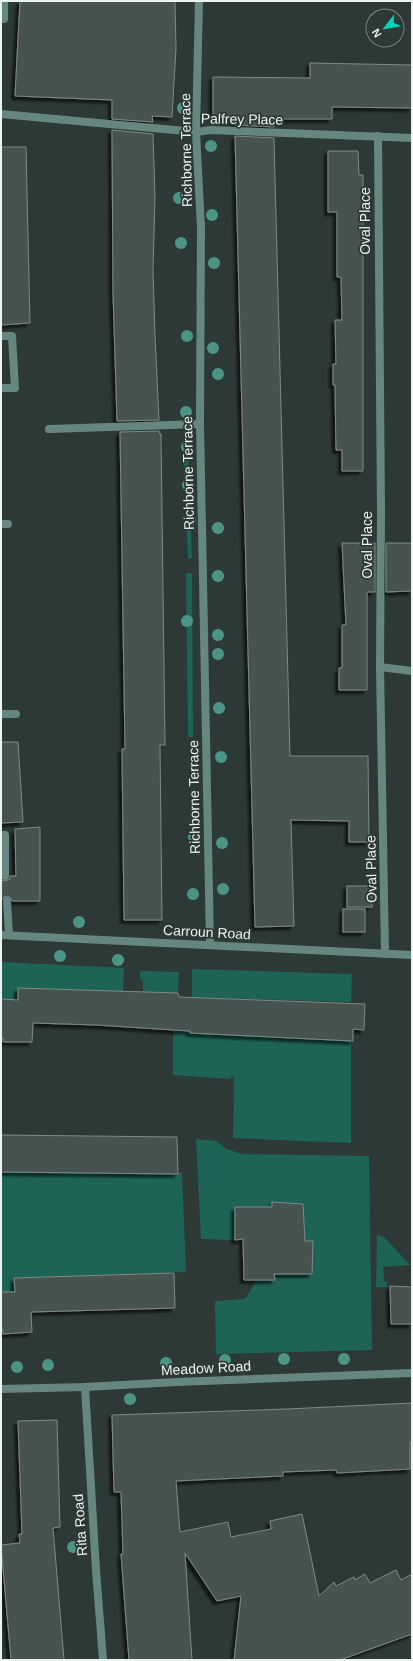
<svg xmlns="http://www.w3.org/2000/svg" width="413" height="1661" viewBox="0 0 413 1661" font-family="Arial,sans-serif">
<style>
.green{fill:#1d6457}
.building{fill:#465350;stroke:#7d8b87;filter:url(#shadow)}
.lines{fill:none;stroke-linecap:round;stroke-linejoin:round}
.lane{stroke:#66877f;stroke-width:8}
.street{stroke:#66877f;stroke-width:8}
.tree{fill:#4c9586}
.labels{text-anchor:middle;dominant-baseline:central;stroke-width:3.5;stroke-linejoin:round;paint-order:stroke}
.street-label{font-size:14px;fill:#ebf3f1;stroke:#2d3936}
</style>
<defs>
<filter id="shadow"><feDropShadow dx="-3.5" dy="3.5" stdDeviation="1" flood-color="#0009"/></filter>
</defs>
<rect width="100%" height="100%" fill="#2d3936"/>
<g class="green">
<polygon points="183,442 188,442 192,558 188,559"/>
<polygon points="186,573 192,573 193,737 188,737"/>
<polygon points="1,962 124,968 123,991 18,988 18,1000 1,999"/>
<polygon points="192,969 352,974 351,1002 192,997"/>
<polygon points="140,971 179,972 178,993 143,992 143,980 140,979"/>
<polygon points="173,1030 351,1041 351,1143 233,1138 234,1077 231,1076 231,1079 173,1075"/>
<polygon points="196,1139 216,1141 227,1149 241,1154 369,1156 372,1350 216,1354 215,1301 245,1299 257,1280 275,1280 274,1274 312,1274 313,1241 305,1241 303,1204 272,1202 272,1207 235,1207 235,1240 201,1239"/>
<polygon points="1,1172 182,1173 186,1272 15,1278 15,1291 1,1292"/>
<polygon points="377,1235 384,1237 410,1265 383,1267 384,1281 387,1282 387,1287 376,1287"/>
</g>
<g class="building">
<polygon points="20,1 175,1 176,48 172,117 152,116 153,122 112,119 112,100 15,96"/>
<polygon points="310,63 412,65 412,108 332,107 332,119 274,119 274,127 235,125 235,118 213,118 213,77 310,78"/>
<polygon points="112,130 153,134 155,197 153,270 155,335 159,420 117,421 113,292"/>
<polygon points="235,136 274,138 290,756 368,756 369,842 349,842 349,821 291,820 294,926 255,927"/>
<polygon points="1,147 26,147 30,323 1,325"/>
<polygon points="328,151 358,151 359,175 363,175 363,471 342,471 342,450 336,450 335,385 333,385 333,364 336,364 335,320 342,320 341,277 337,277 337,212 328,212"/>
<polygon points="159,431 160,434 161,434 165,745 160,745 162,920 124,920 122,749 125,749 120,432"/>
<polygon points="342,543 375,543 375,592 367,592 367,690 339,690 339,668 342,668 342,625 346,625"/>
<polygon points="386,543 412,543 412,591 386,592"/>
<polygon points="1,742 18,742 23,822 1,823"/>
<polygon points="40,827 40,901 12,901 11,898 7,896 4,897 1,901 1,880 5,881 10,879 10,876 16,876 15,829"/>
<rect x="347" y="886" width="25" height="21"/>
<rect x="343" y="909" width="22" height="23"/>
<polygon points="18,988 178,993 179,997 365,1004 364,1030 353,1029 353,1041 190,1033 190,1031 96,1025 33,1023 32,1042 3,1042 3,1038 1,1038 1,999 18,1000"/>
<polygon points="1,1135 177,1137 178,1174 1,1172"/>
<polygon points="272,1202 303,1204 305,1241 313,1241 312,1274 274,1274 275,1280 244,1280 243,1239 235,1240 235,1207 272,1207"/>
<polygon points="174,1273 175,1308 31,1312 32,1332 3,1334 3,1330 1,1330 1,1292 15,1292 14,1278"/>
<polygon points="390,1286 412,1287 412,1324 391,1324"/>
<polygon points="412,1403 412,1442 410,1442 410,1469 337,1473 336,1470 283,1472 283,1476 176,1481 180,1532 228,1522 231,1537 271,1529 270,1521 302,1514 319,1596 334,1582 336,1586 354,1577 355,1580 365,1574 370,1583 396,1570 401,1580 412,1574 412,1634 340,1660 234,1660 241,1596 217,1601 185,1553 192,1660 129,1660 121,1554 123,1554 121,1492 114,1492 112,1415 287,1409"/>
<polygon points="57,1420 60,1527 53,1528 64,1660 11,1660 1,1545 20,1543 19,1534 22,1534 18,1421"/>
</g>
<g class="lines">
<g class="lane">
<polyline points="4,19 4,1"/>
<polyline points="1,336 12,336 15,388 1,388"/>
<polyline points="49,429 200,424"/>
<polyline points="1,524 8,524"/>
<polyline points="1,714 16,714"/>
<polyline points="1,835 5,835 5,876"/>
<polyline points="7,901 9,935"/>
</g>
<g class="street">
<polyline points="199,1 196,132 201,228 200,424 210,945"/>
<polyline points="1,114 196,132 211,130 412,138"/>
<polyline points="378,136 381,512 380,667 385,954"/>
<polyline points="380,667 412,671"/>
<polyline points="1,935 412,955"/>
<polyline points="85,1387 96,1570 103,1660"/>
<polyline points="1,1389 85,1387 177,1382 412,1373"/>
</g>
</g>
<g class="tree">
<circle cx="183" cy="108" r="6"/>
<circle cx="211" cy="146" r="6"/>
<circle cx="179" cy="198" r="6"/>
<circle cx="212" cy="215" r="6"/>
<circle cx="181" cy="243" r="6"/>
<circle cx="214" cy="263" r="6"/>
<circle cx="187" cy="336" r="6"/>
<circle cx="213" cy="348" r="6"/>
<circle cx="218" cy="374" r="6"/>
<circle cx="186" cy="412" r="6"/>
<circle cx="187" cy="447" r="6"/>
<circle cx="188" cy="485" r="6"/>
<circle cx="190" cy="520" r="6"/>
<circle cx="218" cy="528" r="6"/>
<circle cx="218" cy="576" r="6"/>
<circle cx="187" cy="621" r="6"/>
<circle cx="218" cy="635" r="6"/>
<circle cx="218" cy="654" r="6"/>
<circle cx="219" cy="708" r="6"/>
<circle cx="221" cy="757" r="6"/>
<circle cx="194" cy="837" r="6"/>
<circle cx="222" cy="843" r="6"/>
<circle cx="223" cy="889" r="6"/>
<circle cx="193" cy="894" r="6"/>
<circle cx="79" cy="922" r="6"/>
<circle cx="60" cy="956" r="6"/>
<circle cx="118" cy="960" r="6"/>
<circle cx="284" cy="1359" r="6"/>
<circle cx="344" cy="1359" r="6"/>
<circle cx="225" cy="1360" r="6"/>
<circle cx="166" cy="1363" r="6"/>
<circle cx="48" cy="1365" r="6"/>
<circle cx="17" cy="1367" r="6"/>
<circle cx="130" cy="1399" r="6"/>
<circle cx="73" cy="1547" r="6"/>
</g>
<g class="labels">
<g class="street-label">
<text transform="translate(242 119) rotate(1)">Palfrey Place</text>
<text transform="translate(186 150) rotate(-91)">Richborne Terrace</text>
<text transform="translate(365 221) rotate(-90)">Oval Place</text>
<text transform="translate(188 473) rotate(-91)">Richborne Terrace</text>
<text transform="translate(367 545) rotate(-90)">Oval Place</text>
<text transform="translate(194 797) rotate(-91)">Richborne Terrace</text>
<text transform="translate(371 869) rotate(-91)">Oval Place</text>
<text transform="translate(207 932) rotate(3)">Carroun Road</text>
<text transform="translate(206 1368) rotate(-3)">Meadow Road</text>
<text transform="translate(80 1525) rotate(-94)">Rita Road</text>
</g>
</g>
<rect width="413" height="1661" fill="none" stroke="#ebf3f1" stroke-width="4"/>
<g transform="translate(385 28) rotate(239)"><circle r="19" fill="#2d3936" stroke="#798381"/>
<path d="M0-3L7 15L0 10L-7 15Z" fill="#00d5b7"/>
<text y="-6" font-size="11" font-weight="bold" text-anchor="middle" fill="#ebf3f1">N</text>
</g>
</svg>
